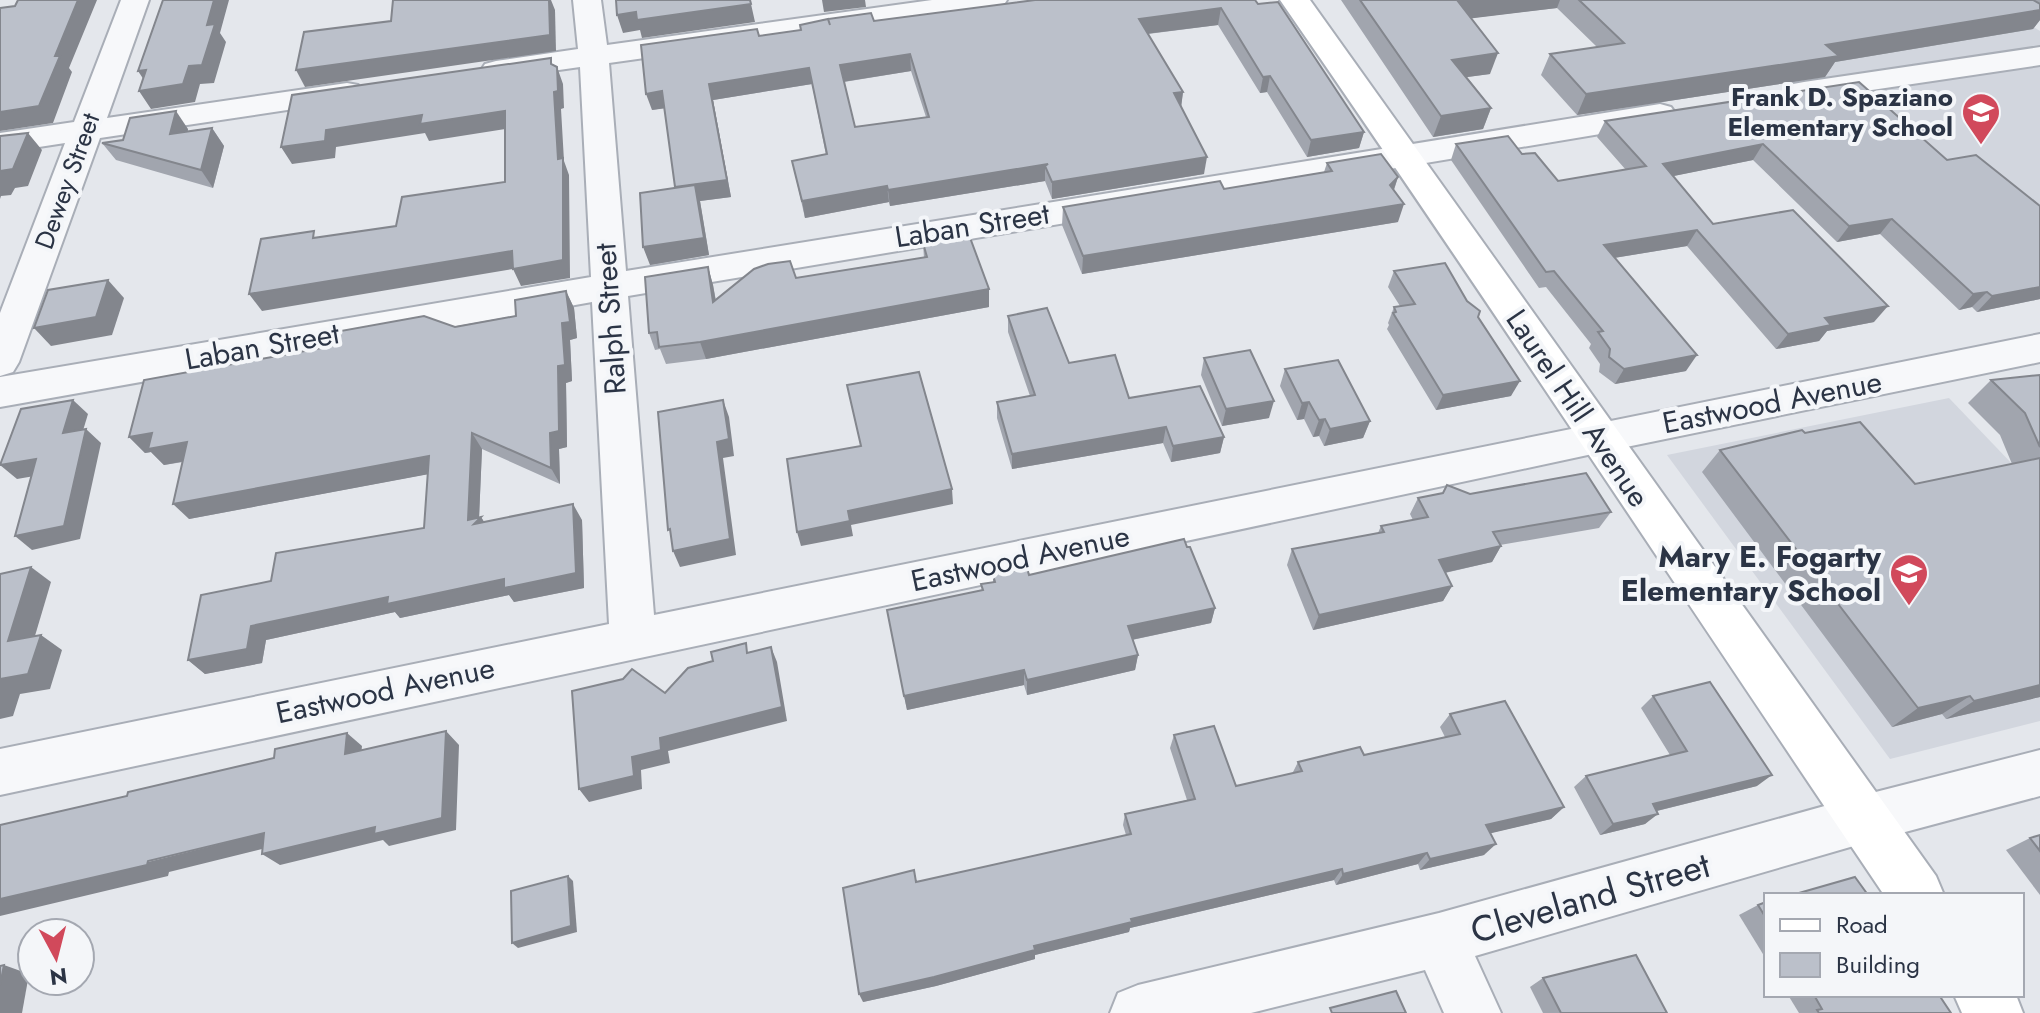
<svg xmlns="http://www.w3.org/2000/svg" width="2040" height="1013" viewBox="0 0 2040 1013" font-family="Jost,sans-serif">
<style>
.built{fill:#d2d6de}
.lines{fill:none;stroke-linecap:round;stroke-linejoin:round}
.street-casing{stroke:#a9aeb7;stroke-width:4}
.secondary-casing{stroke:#a9aeb7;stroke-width:4}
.street{fill:#f7f8fa;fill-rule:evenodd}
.secondary{fill:#fff;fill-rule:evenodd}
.wall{fill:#a1a5ae;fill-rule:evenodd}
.shaded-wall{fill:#83868d}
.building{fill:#bbc0ca;stroke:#83868d;stroke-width:2;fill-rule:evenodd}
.labels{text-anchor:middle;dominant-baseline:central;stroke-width:8;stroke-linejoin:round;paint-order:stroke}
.far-poi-label{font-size:26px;font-weight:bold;fill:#2b3445;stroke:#f4f6f9;text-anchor:end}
.far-street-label{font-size:26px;fill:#2b3445;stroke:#f4f6f9}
.street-label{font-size:30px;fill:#2b3445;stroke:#f4f6f9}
.poi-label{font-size:30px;font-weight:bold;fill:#2b3445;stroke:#f4f6f9;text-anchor:end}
.near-street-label{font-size:36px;fill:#2b3445;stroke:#f4f6f9}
</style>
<rect width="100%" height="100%" fill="#e4e7ec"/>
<g class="built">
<polygon points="1990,0 2040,31 2040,219 1803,72"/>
<polygon points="1949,398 2040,493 2040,721 1890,759 1667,455"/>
</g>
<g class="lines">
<g class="street-casing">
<g id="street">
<polygon points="121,0 149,0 107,118 347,83 358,85 362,92 358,99 347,101 100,138 19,362 13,372 0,376 0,313 65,143 0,153 0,133 74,122"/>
<polygon points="573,0 601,0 607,45 932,0 1007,0 1003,6 993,9 609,63 626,271 1660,104 1671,107 1676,114 1671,121 1660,124 628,296 654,615 2040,334 2040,362 1597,453 0,795 0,749 609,624 592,302 0,407 0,377 591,277 580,67 496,79 485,76 481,70 485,64 496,61 578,49"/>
<polygon points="2040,47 2040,65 1804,100 1793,98 1789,91 1793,84 1804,82"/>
<polygon points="2040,750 2040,796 1864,843 1475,956 1501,1013 1444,1013 1425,970 1251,1013 1110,1013 1118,993 1138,985 1439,913 1864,795"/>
</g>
</g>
<g class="secondary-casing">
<g id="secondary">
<path d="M1280,0H1310L1936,876L1944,895H1884C1683,597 1485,296 1280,0Z"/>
<polygon points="1954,995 2016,995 2023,1013 1962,1013"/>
</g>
</g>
<use href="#street" class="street"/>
<use href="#secondary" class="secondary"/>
</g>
<g class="wall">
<path d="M1255,0L1364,132L1359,148L1307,157L1267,92L1260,93L1218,25L1148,34L1183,92L1181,106L1204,174L1052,199L1045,181L890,206L889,202L805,218L792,161L826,155L812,84L713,100L731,197L700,201L709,255L650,265L676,188L664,108L652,110L759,36L801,30L874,21ZM911,71L926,117L855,127L844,82Z"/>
<polygon points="1341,0 2040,0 2040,20 2033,29 1835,62 1825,77 1577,115 1541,75 1550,54 1597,47 1557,8 1471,18 1490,74 1467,77 1491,108 1483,129 1433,137"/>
<polygon points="1605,121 1947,160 2040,206 2040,299 1977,312 1972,307 1959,310 1880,234 1837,242 1753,160 1673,176 1713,224 1874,322 1827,331 1819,341 1776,349 1687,246 1614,258 1686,371 1615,384 1599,372 1600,364 1589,348 1591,344 1546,287 1539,288 1451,160 1456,144 1522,154 1558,181 1626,170 1597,137"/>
<polygon points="212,128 224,146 213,188 116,160 102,143 188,129 188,131"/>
<polygon points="1327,163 1398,177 1394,190 1398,222 1082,274 1062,225 1063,207 1224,189 1324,172"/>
<polygon points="923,243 989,307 706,359 666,364 660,349 655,350 649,333 708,267 713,285 716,301 796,278 924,258"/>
<polygon points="1394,271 1467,301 1478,317 1511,396 1436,410 1387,329 1389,325 1388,323 1394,307 1400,306 1388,287"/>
<polygon points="566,291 574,308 577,338 570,340 572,381 566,383 567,447 559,449 560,484 482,449 479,518 481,517 484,522 582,520 584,588 514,602 509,595 400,618 395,612 266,640 262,663 205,674 188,660 271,581 424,528 428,474 189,519 183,462 164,465 151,452 145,453 129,437 455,327 516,316"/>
<polygon points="1008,316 1069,363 1129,398 1224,437 1220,453 1171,462 1163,443 1012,469 997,418 997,402 1030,396 1008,332"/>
<polygon points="1204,358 1269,418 1222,426 1201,375"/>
<polygon points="1285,369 1370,421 1363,438 1324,446 1319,436 1313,437 1304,419 1297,420 1280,386"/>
<polygon points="2040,375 2040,697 1946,719 1942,714 1892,727 1702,472 1720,450 1915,484 2012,464 2000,435 1968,403 1991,380"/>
<polygon points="1470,494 1611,512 1599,528 1500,545 1501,546 1492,562 1445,573 1452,586 1443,601 1313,630 1287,565 1292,549 1378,533 1381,526 1413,520 1410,514 1418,498"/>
<polygon points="993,575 1029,575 1215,608 1211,623 1132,640 1138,655 1135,670 1027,695 1024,685 907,710 887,610 982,590 981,584 993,582"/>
<polygon points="1653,696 1757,786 1657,811 1645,824 1600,835 1574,787 1586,776 1670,755 1641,708"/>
<polygon points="1450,714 1564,807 1551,819 1490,833 1484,855 1420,870 1418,864 1336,885 1334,880 1130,928 1129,932 1035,955 1035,959 936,986 863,1002 916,882 1126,835 1123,825 1125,814 1187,800 1170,748 1174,735 1236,786 1292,774 1298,762 1364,755 1445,737 1440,727"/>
<polygon points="2040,835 2040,895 2006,850 2030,838"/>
<polygon points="1766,902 1766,959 1739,915 1758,905"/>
<polygon points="1543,978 1667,1013 1543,1013 1530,987"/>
<polygon points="1788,995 1939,995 1951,1013 1799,1013"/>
</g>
<g class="shaded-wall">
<polygon points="78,0 97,0 69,68 72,72 53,123 0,131 0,112 55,56"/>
<polygon points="214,0 229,0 220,33 226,42 214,83 200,84 195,102 151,109 139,91 207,25"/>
<polygon points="549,0 551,0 555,10 556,51 305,87 296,70"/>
<polygon points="822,0 865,0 866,7 824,12"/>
<polygon points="1457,0 1560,0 1557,8 1450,21"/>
<polygon points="751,4 755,22 642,38 640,30 623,33 617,15 636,12"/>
<polygon points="1221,8 1218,25 1137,35 1139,19"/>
<polygon points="2040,10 2040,20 2033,29 1835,62 1825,77 1577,115 1586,94 1826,45"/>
<polygon points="1498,53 1490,74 1445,80 1452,60"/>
<polygon points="910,54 911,71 842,82 840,65"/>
<polygon points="557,67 563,84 564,108 561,109 564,161 569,175 570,278 521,286 513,269 262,311 249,294 558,159 554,92"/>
<polygon points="809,68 812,84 713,100 731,197 700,201 709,255 650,265 643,247 680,204 709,84"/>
<polygon points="146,70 150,89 138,71"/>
<polygon points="1270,76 1267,92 1260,93 1263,77"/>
<polygon points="662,91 667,108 652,110 646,94"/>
<polygon points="1183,92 1181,108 1174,93"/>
<polygon points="1491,108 1483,129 1433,137 1441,116"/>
<polygon points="176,111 188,129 182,151 170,134"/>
<polygon points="505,111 512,128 429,141 425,133 336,147 335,158 292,164 281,147 326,130 422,115"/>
<polygon points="212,128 224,146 213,188 201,170"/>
<polygon points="1364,132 1359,148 1307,157 1311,140"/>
<polygon points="28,133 42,150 28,186 15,188 11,195 1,196 0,199 0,171"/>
<polygon points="1763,144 1753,160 1654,180 1663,164"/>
<polygon points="1207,157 1204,174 1052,199 1052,182"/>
<polygon points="1048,164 1045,166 1045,181 890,206 888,190"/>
<polygon points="1398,177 1392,195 1390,185"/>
<polygon points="887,186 889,202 805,218 802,201"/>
<polygon points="1404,204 1398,222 1082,274 1083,256"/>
<polygon points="1892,219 1880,234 1837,242 1849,226"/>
<polygon points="1697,230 1687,246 1595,261 1604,245"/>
<polygon points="708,267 713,285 719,320 713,302"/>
<polygon points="108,280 124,298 112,335 51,346 34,328"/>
<polygon points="2040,287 2040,299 1977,312 1992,296"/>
<polygon points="989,289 989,307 706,359 700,342"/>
<polygon points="566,291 574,308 577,338 570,340 572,381 566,383 567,447 559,449 560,484 551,468 550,433"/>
<polygon points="1987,292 1972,307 1959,310 1973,294"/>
<polygon points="1888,306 1874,322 1827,331 1819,341 1776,349 1788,334 1825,318"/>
<polygon points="1697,355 1686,371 1615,384 1624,369"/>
<polygon points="1520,381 1511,396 1436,410 1443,395"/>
<polygon points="73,400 88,414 78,447 63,433"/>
<polygon points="723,400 729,417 734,456 723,458 736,555 680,567 673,551 717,442"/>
<polygon points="1274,401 1269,418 1222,426 1226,409"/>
<polygon points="1309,402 1304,419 1297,420 1302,403"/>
<polygon points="1325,419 1319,436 1313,437 1319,420"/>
<polygon points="1370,421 1363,438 1324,446 1330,429"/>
<polygon points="1166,427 1163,443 1012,469 1012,454"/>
<polygon points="86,429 101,443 80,539 32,550 15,536"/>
<polygon points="152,433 187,442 202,458 164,465 151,452 145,453 129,437"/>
<polygon points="472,433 482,449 479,519 481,517 491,533 468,520"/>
<polygon points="1224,437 1220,453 1171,462 1173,446"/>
<polygon points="429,456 440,472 189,519 173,504"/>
<polygon points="36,459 52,473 17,479 0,465"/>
<polygon points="952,489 953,504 851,525 853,536 801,546 797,532 848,511"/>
<polygon points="573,504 582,520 584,588 514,602 509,595 400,618 395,612 266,640 262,663 205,674 188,660 251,626"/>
<polygon points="1501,546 1492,562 1430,576 1439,560"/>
<polygon points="31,567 51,582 29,656 8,641"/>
<polygon points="1452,586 1443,601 1313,630 1319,615"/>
<polygon points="1215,608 1211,623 1126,641 1128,626"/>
<polygon points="41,635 62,650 50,689 20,694 13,716 0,719 0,679"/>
<polygon points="771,647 777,662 787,721 668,751 670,763 641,770 642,789 589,802 579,789 660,738"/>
<polygon points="1138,655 1135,670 1027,695 1027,680"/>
<polygon points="1024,670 1024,685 907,710 904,696"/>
<polygon points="2040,685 2040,697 1946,719 1974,701"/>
<polygon points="1970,696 1942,714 1892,727 1918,708"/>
<polygon points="446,731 459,745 456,830 389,846 383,840 280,865 262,854"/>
<polygon points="347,733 362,746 360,767 345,754"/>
<polygon points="1772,775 1757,786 1640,815 1653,804"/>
<polygon points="1564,807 1551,819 1475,837 1486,825"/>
<polygon points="1658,814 1645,824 1600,835 1613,824"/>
<polygon points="264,833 282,844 169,872 168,876 0,916 0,899"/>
<polygon points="1496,844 1484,855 1420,870 1430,859"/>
<polygon points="1427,853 1418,864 1336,885 1343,874"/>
<polygon points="1342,869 1334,880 1130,928 1129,932 1035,955 1035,959 936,986 863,1002 859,994 1131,919"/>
<polygon points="568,876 573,881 577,932 518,948 512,943"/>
<polygon points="4,965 29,974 22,1013 0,1013 0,985"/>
</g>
<g class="building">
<polygon points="18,0 78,0 55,56 60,56 39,106 0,112 0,8 15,6"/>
<polygon points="163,0 214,0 207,25 215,24 202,65 189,66 183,84 139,91 146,70 138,71"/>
<polygon points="393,0 549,0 550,35 296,70 304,32 391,21"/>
<polygon points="616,0 750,0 751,4 637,20 636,12 617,15"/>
<path d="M1035,0H1255L1258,4L1278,2L1364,132L1311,140L1270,76L1263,77L1221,8L1139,19L1183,92L1174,93L1207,157L1052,182L1045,166L1048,164L888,190L887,186L802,201L792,161L827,154L809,68L709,84L727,180L675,187L662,91L646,94L641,45L757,29L759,36L801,30L800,25L828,19L830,25L828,19L871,13L874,21ZM910,54L929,117L855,127L840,65Z"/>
<polygon points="1360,0 1460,0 1457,0 1498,53 1452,60 1491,108 1441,116"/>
<polygon points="1579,0 2033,0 2040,4 2040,10 1826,45 1839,56 1586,94 1550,54 1624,43"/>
<polygon points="551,58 551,64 557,67 558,91 554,92 558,159 563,158 563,260 513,269 512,251 249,294 261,239 314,231 313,238 396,226 402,197 505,182 505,111 420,124 422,115 326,130 325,141 281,147 292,95"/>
<polygon points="1859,82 1947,160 1976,155 2040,206 2040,287 1992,296 1987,292 1973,294 1892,219 1849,226 1763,144 1663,164 1713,224 1793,210 1888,306 1825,318 1831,325 1788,334 1697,230 1604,245 1697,355 1624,369 1609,357 1610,349 1598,332 1603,331 1554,271 1546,272 1456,144 1508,136 1522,154 1535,153 1558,181 1646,166 1605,121"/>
<polygon points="176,111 170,134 212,128 201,170 102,143 123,140 130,118"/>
<polygon points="28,133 13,169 0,171 0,136"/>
<polygon points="1381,154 1398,177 1390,185 1404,204 1083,256 1063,207 1220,181 1224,189 1332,171 1327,163"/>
<polygon points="695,185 704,238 643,247 640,193"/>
<polygon points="965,224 989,289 700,342 659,347 657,332 649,333 645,277 708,267 713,302 754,269 768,264 790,261 796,278 927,257 923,243 950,226"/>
<polygon points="1445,263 1467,301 1480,311 1478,317 1520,381 1443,395 1393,313 1396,312 1394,307 1415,304 1394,271"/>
<polygon points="108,280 96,317 34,328 48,290"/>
<polygon points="566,291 570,322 562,323 565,365 558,366 559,431 550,433 551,468 472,433 468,520 481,517 474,524 573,504 576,573 504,588 504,579 387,604 388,597 251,626 247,649 188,660 201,595 271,581 276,553 424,528 429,456 173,504 187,442 148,449 152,433 129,437 144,380 333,346 335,332 424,316 455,327 516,316 515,300"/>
<polygon points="1047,308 1069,363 1115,355 1129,398 1200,386 1224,437 1173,446 1166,427 1012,454 997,402 1035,395 1008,316"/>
<polygon points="1250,350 1274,401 1226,409 1204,358"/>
<polygon points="1338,360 1370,421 1330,429 1325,419 1319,420 1309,402 1302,403 1285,369"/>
<polygon points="919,372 952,489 848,511 850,521 797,532 787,459 861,446 847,385"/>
<polygon points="2040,375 2040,447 2025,413 1991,380"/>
<polygon points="73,400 63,433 86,429 64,526 15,536 36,459 0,465 21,409"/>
<polygon points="723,400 729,439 717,442 730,539 673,551 670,529 668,530 658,412"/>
<polygon points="1860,422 1915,484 2040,458 2040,685 1974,701 1970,696 1918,708 1720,450 1802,430 1805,433"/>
<polygon points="1586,473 1611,512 1493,532 1501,546 1439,560 1452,586 1319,615 1292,549 1384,532 1381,526 1428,517 1418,498 1443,493 1447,485 1470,494"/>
<polygon points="1184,539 1187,547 1190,547 1215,608 1128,626 1138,655 1027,680 1024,670 904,696 887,610 983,590 981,584 995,582 993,575 1027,568 1029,575"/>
<polygon points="31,567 8,641 41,635 28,674 0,679 0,574"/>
<polygon points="746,643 747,653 771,647 782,707 660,738 661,750 632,757 634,776 579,789 572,691 623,679 632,669 665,693 688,668 713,661 711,652"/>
<polygon points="1710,682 1772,775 1653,804 1658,814 1613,824 1586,776 1687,751 1653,696"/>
<polygon points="1505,701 1564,807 1486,825 1496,844 1430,859 1427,853 1343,874 1342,869 1131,919 1132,922 1034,946 1035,950 934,977 859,994 843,888 914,870 916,882 1131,834 1125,814 1195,799 1174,735 1214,726 1236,786 1302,771 1298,762 1360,747 1364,755 1460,734 1450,714"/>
<polygon points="446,731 442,818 374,834 375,827 262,854 264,833 148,861 147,865 0,899 0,825 127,796 128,792 274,758 275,749 347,733 345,754"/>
<polygon points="2040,835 2040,851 2030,838"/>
<polygon points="568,876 571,926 512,943 511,891"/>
<polygon points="1855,877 1868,895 1792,895"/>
<polygon points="1766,902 1766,918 1758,905"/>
<polygon points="1636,955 1667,1013 1561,1013 1543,978"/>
<polygon points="4,965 0,985 0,966"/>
<polygon points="1396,991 1406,1013 1332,1013 1330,1008"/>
<polygon points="1814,995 1939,995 1951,1013 1819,1013 1817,1010 1822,1009"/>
</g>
<defs>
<g id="school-pin" transform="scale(2)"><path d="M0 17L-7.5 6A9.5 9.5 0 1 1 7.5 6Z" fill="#d1495b" stroke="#f4f6f9"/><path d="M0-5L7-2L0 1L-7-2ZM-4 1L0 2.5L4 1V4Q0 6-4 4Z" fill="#fff"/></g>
</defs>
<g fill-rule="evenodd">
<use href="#school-pin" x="1981" y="112"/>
<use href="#school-pin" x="1909" y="573"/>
</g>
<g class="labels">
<g class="far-poi-label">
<text x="1953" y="97">Frank D. Spaziano<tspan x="1953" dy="30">Elementary School</tspan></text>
</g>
<g class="far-street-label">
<text transform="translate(67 181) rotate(-70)">Dewey Street</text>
</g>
<g class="street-label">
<text transform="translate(972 225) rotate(-9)">Laban Street</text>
<text transform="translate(610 319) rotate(-94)">Ralph Street</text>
<text transform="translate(262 346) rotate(-10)">Laban Street</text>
<text transform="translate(1772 402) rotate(-11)">Eastwood Avenue</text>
<text transform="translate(1578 408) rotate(56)">Laurel Hill Avenue</text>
<text transform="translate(1020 558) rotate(-12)">Eastwood Avenue</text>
<text transform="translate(385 690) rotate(-12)">Eastwood Avenue</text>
</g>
<g class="poi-label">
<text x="1881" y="556">Mary E. Fogarty<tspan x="1881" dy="34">Elementary School</tspan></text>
</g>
<g class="near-street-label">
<text transform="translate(1590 897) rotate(-16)">Cleveland Street</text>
</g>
</g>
<rect x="1764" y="893" width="260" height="104" fill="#f4f6f9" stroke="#a4a8b1" stroke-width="2"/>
<rect x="1780" y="919" width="40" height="12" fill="#ffffff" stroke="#a4a8b1" stroke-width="2"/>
<text x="1836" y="933" font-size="24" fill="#2b3445">Road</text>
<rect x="1780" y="953" width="40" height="24" fill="#bbc0ca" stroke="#a4a8b1" stroke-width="2"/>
<text x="1836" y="973" font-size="24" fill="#2b3445">Building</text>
<g transform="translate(56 957) rotate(173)"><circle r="38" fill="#f4f6f9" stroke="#a4a8b1" stroke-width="2"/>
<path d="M0-6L14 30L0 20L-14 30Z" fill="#d1495b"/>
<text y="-12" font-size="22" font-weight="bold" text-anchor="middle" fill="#2b3445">N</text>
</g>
</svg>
